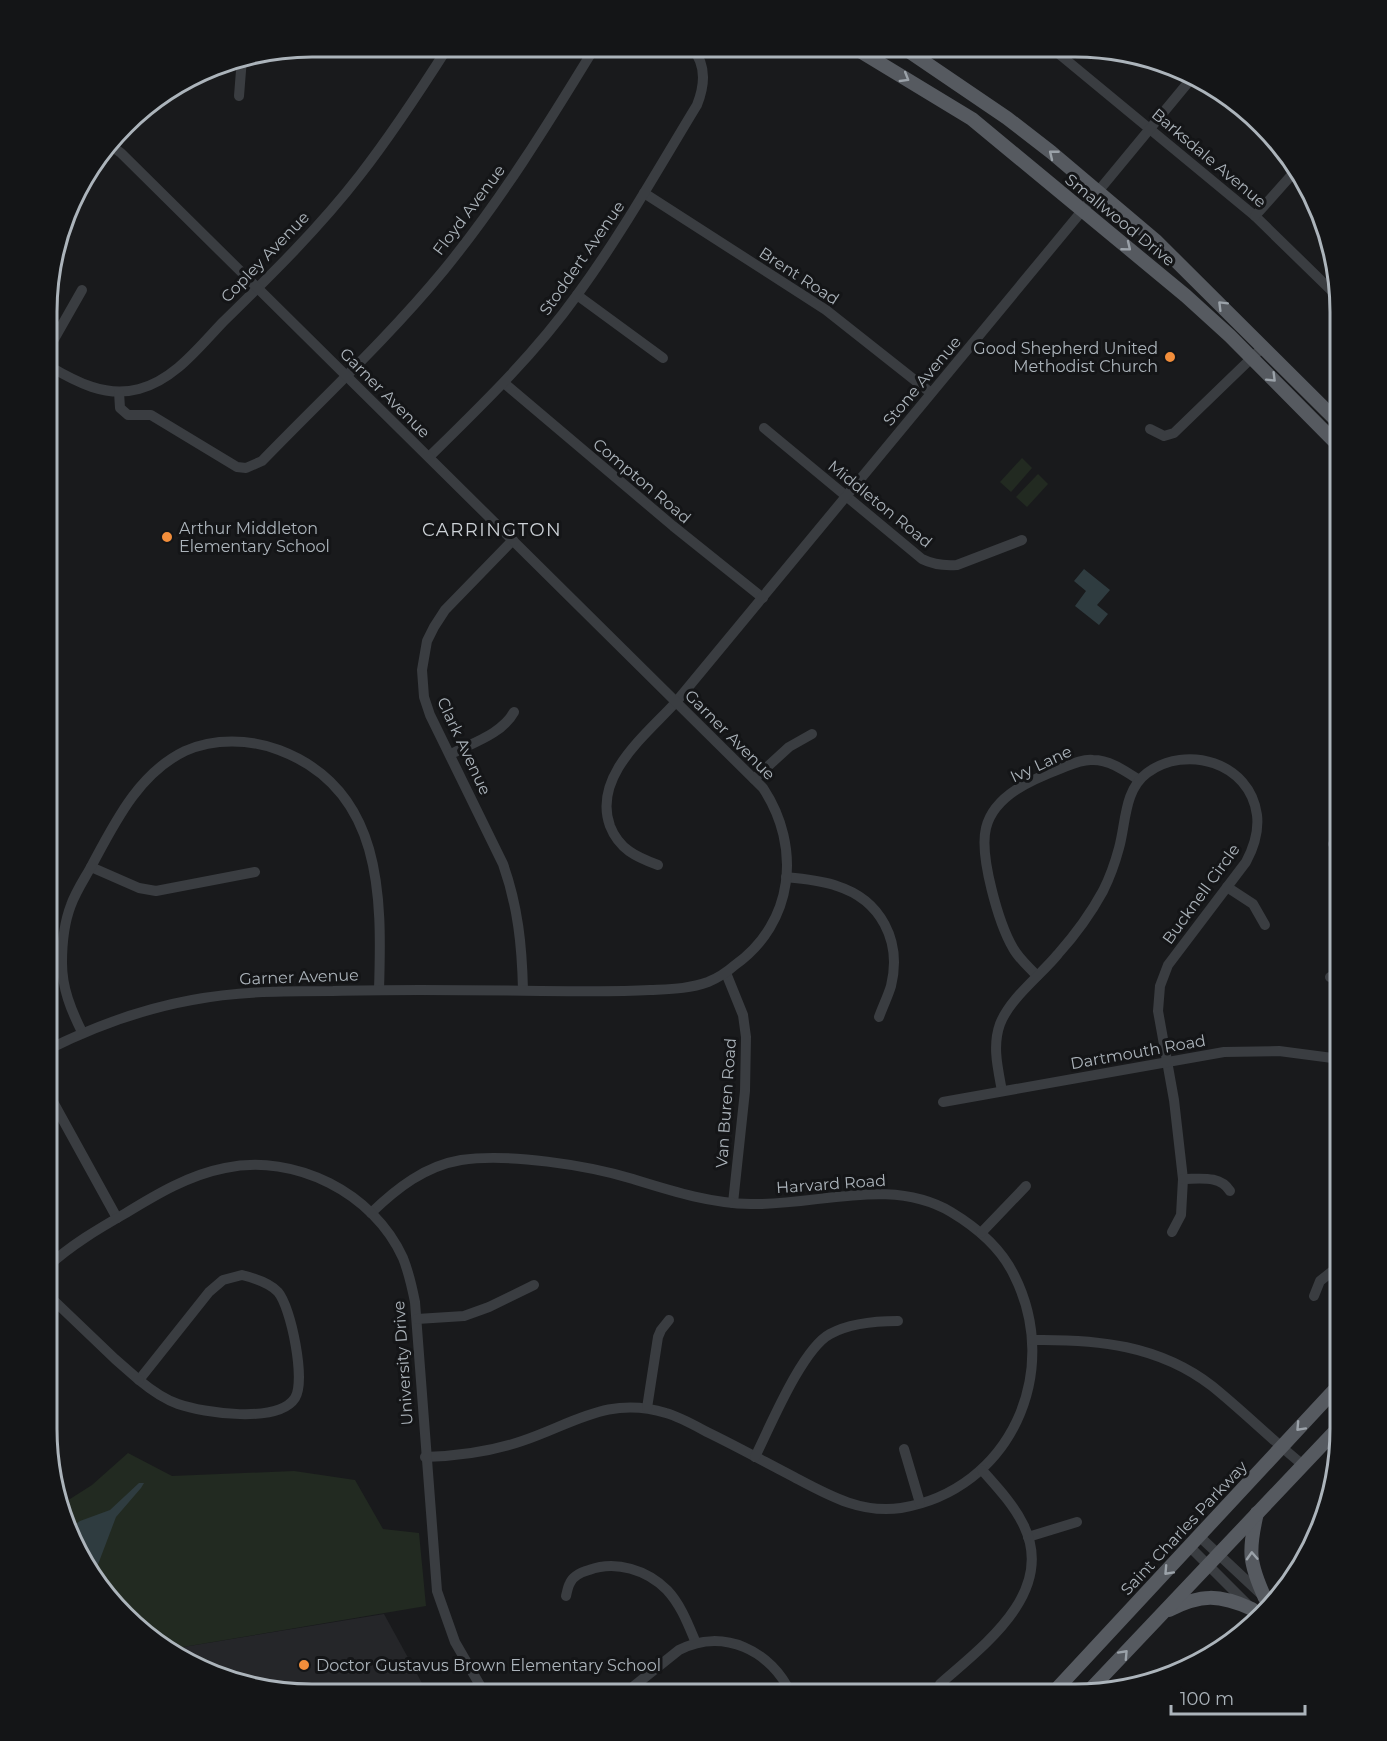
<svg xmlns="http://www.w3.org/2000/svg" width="1387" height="1741" viewBox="0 0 1387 1741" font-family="Montserrat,sans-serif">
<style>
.built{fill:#252629}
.green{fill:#222a21}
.water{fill:#2f3c40}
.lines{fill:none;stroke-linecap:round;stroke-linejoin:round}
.minor{stroke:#3a3d41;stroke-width:10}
.major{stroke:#565a60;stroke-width:14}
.oneway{stroke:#9ba2a9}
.poi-dot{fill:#f28e3b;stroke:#141517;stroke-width:2}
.labels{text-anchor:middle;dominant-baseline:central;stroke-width:6;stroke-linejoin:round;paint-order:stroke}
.street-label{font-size:16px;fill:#acb4bb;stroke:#141517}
.poi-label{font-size:16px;fill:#acb4bb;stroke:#141517;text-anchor:start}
.neighbourhood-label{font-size:18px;letter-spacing:1.5px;fill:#cdd2d7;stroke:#141517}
.rim{fill:none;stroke:#acb4bb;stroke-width:3}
</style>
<rect width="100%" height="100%" fill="#191a1c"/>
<polygon class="built" points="384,1614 428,1694 294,1694 227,1681 165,1650"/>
<g class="green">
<polygon points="1022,458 1032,468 1011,492 1000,482"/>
<polygon points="1038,474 1048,484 1027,507 1016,497"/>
<polygon points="128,1453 172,1476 294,1471 355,1480 383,1529 419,1533 426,1606 165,1650 82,1562 59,1506 92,1485"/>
</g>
<g class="water">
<polygon points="1084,569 1110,590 1097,605 1108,614 1099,625 1075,606 1086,591 1074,581"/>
<polygon points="139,1483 144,1483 141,1488 116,1517 94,1575 81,1558 69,1529 80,1521 110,1510"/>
</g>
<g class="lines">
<g class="minor">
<polyline points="1053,49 1255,216 1339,298"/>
<polyline points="239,96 242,58"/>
<polyline points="644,193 826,310 931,393"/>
<polyline points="1255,216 1296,170"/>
<polyline points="577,295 663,358"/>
<polyline points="49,348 82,290"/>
<path d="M49,366C76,382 106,398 139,389C174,380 199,347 223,322C271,275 319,228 360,175C392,134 420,91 448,47"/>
<polyline points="504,383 673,526 763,598"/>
<path d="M119,392L120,408L128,415H151L237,467L246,468L262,461C323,398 388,338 444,270C501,200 548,124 595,47"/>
<path d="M764,428L922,559C934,565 944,566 957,565L1022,540"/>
<polyline points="1150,429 1164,436 1174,433 1263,347"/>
<path d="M429,457C481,406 534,355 577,295C621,235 658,169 697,105C705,85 707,65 692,48"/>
<path d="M513,540L445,610L434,627L427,641L422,670L424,697L430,715L503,864C518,906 522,946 523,990"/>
<path d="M451,754C472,743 502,734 514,712"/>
<polyline points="754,779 789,747 812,734"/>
<polyline points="1333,844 1340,845"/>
<path d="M658,865C636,857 619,849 610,826C592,776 647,734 676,702L1191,79"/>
<polyline points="91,867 139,888 156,891 255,872"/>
<path d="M786,877C803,879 821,880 837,886C881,900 902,941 891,986C888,996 883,1006 879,1017"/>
<polyline points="1227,887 1253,904 1265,925"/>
<polyline points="726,973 743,1015 746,1037 745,1091 733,1203"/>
<path d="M1037,976C1029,967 1019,959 1013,948C999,924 979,856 986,828C994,795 1033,779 1062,768C1072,764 1082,759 1093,760C1110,760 1125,771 1139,780"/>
<polyline points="1330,977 1340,978"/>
<path d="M82,1032C71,1010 62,988 62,963C62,944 64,923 71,905C76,891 85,878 92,865C115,822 139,773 185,751C214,738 250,739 279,750C383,789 382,896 379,990"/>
<path d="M47,1050C93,1027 142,1009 192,1000C239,991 286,991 333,991C402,989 472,990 541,991C578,991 614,992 650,990C670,989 689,989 708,982C718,978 727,972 735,965C794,923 802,847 763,788L121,153L110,145"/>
<polyline points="47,1091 117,1218"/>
<path d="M1002,1091C998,1069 992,1046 1000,1024C1010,998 1041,975 1058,954C1075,935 1091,913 1103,891C1110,877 1115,863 1119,848C1126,823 1124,790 1147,773C1186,744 1250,762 1257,815C1259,832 1254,847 1246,862L1168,965L1160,986L1158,1011L1174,1100L1183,1179L1181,1215L1172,1232"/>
<polyline points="943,1102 1224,1052 1279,1051 1340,1059"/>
<path d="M1183,1179C1200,1179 1220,1175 1230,1191"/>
<path d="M371,1213C397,1188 425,1166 461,1160C508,1153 587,1165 633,1179C672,1191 709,1203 751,1204C817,1206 890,1176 951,1212C976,1227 1001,1248 1014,1275C1063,1372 1010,1490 901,1508C861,1514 828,1495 794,1477C765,1462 736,1446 707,1432C694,1425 680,1417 666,1413C609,1395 573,1424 522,1441C490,1452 459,1456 425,1457"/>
<polyline points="981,1233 1026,1186"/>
<path d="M47,1267C71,1245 98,1229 126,1213C157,1194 189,1175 225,1168C295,1153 374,1193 403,1258C409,1273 412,1287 415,1302L437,1591L455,1642L485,1694"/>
<path d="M242,1275C254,1278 270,1283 278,1292C291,1307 306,1381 295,1398C278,1424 204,1413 178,1404C164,1399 151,1390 139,1380L209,1292L223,1280Z"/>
<polyline points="47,1294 115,1359 139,1380"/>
<polyline points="1314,1296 1320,1281 1340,1265"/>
<polyline points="417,1319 464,1316 489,1307 534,1285"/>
<path d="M1032,1340C1097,1339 1159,1345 1212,1386C1243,1411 1272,1440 1303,1465"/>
<polyline points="647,1408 658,1337 661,1330 669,1320"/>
<polyline points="904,1449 920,1503"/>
<path d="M755,1457C770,1427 802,1349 830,1334C850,1323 876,1321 898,1321"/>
<polyline points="1028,1537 1077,1522"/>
<polyline points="1200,1537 1262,1595"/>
<polyline points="1190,1547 1248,1605"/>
<path d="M566,1596C567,1592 568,1586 570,1583C573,1576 582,1572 589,1570C616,1560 647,1570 667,1590C681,1605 688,1624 696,1643"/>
<path d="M940,1684C983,1646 1056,1593 1024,1526C1014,1505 998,1488 982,1470"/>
<path d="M624,1694L679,1650C723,1627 772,1651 791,1694"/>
</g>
<g class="major">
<polyline points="855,48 972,119 1186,296 1230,336 1340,447"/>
<polyline points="904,48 1007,118 1051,152 1155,240 1340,424"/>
<path d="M1257,1513C1248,1551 1249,1563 1265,1598"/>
<path d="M1169,1610C1201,1594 1219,1594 1252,1609"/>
<polyline points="1052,1694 1340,1384"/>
<polyline points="1086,1694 1340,1426"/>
</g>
</g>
<defs><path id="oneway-chevron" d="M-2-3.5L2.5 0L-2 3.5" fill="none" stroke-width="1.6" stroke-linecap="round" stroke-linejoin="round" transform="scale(1.5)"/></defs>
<g class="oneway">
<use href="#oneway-chevron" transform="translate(905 78) rotate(31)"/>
<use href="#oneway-chevron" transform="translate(1053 154) rotate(-141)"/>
<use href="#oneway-chevron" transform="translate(1127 247) rotate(39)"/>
<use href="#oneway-chevron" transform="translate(1222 305) rotate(-135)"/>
<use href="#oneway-chevron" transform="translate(1272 378) rotate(45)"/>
<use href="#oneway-chevron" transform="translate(1300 1427) rotate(133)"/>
<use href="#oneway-chevron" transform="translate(1252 1556) rotate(-93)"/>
<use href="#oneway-chevron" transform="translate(1168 1571) rotate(133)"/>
<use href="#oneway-chevron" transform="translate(1124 1654) rotate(-47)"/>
</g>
<g class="poi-dot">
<circle cx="1170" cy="357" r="6"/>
<circle cx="167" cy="537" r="6"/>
<circle cx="304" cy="1665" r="6"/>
</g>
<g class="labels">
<g class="street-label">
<text transform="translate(1209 158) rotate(40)">Barksdale Avenue</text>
<text transform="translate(469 210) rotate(-53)">Floyd Avenue</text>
<text transform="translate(1120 220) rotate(39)">Smallwood Drive</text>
<text transform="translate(265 257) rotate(-46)">Copley Avenue</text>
<text transform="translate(582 258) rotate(-55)">Stoddert Avenue</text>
<text transform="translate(799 276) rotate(33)">Brent Road</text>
<text transform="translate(922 381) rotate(-50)">Stone Avenue</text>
<text transform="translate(385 393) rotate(45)">Garner Avenue</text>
<text transform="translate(642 481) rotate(40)">Compton Road</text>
<text transform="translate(880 504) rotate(39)">Middleton Road</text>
<text transform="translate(730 735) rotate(45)">Garner Avenue</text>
<text transform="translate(464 746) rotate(65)">Clark Avenue</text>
<text transform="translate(1041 764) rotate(-25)">Ivy Lane</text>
<text transform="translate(1201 894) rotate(-54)">Bucknell Circle</text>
<text transform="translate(299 977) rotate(-2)">Garner Avenue</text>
<text transform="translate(1138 1052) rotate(-10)">Dartmouth Road</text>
<text transform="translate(726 1103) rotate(-86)">Van Buren Road</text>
<text transform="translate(831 1184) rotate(-4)">Harvard Road</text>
<text transform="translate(403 1363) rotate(-94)">University Drive</text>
<text transform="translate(1184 1528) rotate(-47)">Saint Charles Parkway</text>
</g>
<g class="poi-label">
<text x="1158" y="348" text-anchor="end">Good Shepherd United<tspan x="1158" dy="18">Methodist Church</tspan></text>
<text x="179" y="528">Arthur Middleton<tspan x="179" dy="18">Elementary School</tspan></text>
<text x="316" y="1665">Doctor Gustavus Brown Elementary School</text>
</g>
<g class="neighbourhood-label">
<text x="492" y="530">CARRINGTON</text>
</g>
</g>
<path d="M0 0H1387V1741H0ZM312 57H1075A255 255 0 0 1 1330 312V1429A255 255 0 0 1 1075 1684H312A255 255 0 0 1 57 1429V312A255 255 0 0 1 312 57Z" fill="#141517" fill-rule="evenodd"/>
<path class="rim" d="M312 57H1075A255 255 0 0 1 1330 312V1429A255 255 0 0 1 1075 1684H312A255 255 0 0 1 57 1429V312A255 255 0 0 1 312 57Z"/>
<path d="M1171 1705v9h134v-9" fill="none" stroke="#acb4bb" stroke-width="3"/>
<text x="1180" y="1705" font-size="18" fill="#acb4bb" stroke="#141517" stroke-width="4.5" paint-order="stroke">100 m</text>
</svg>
